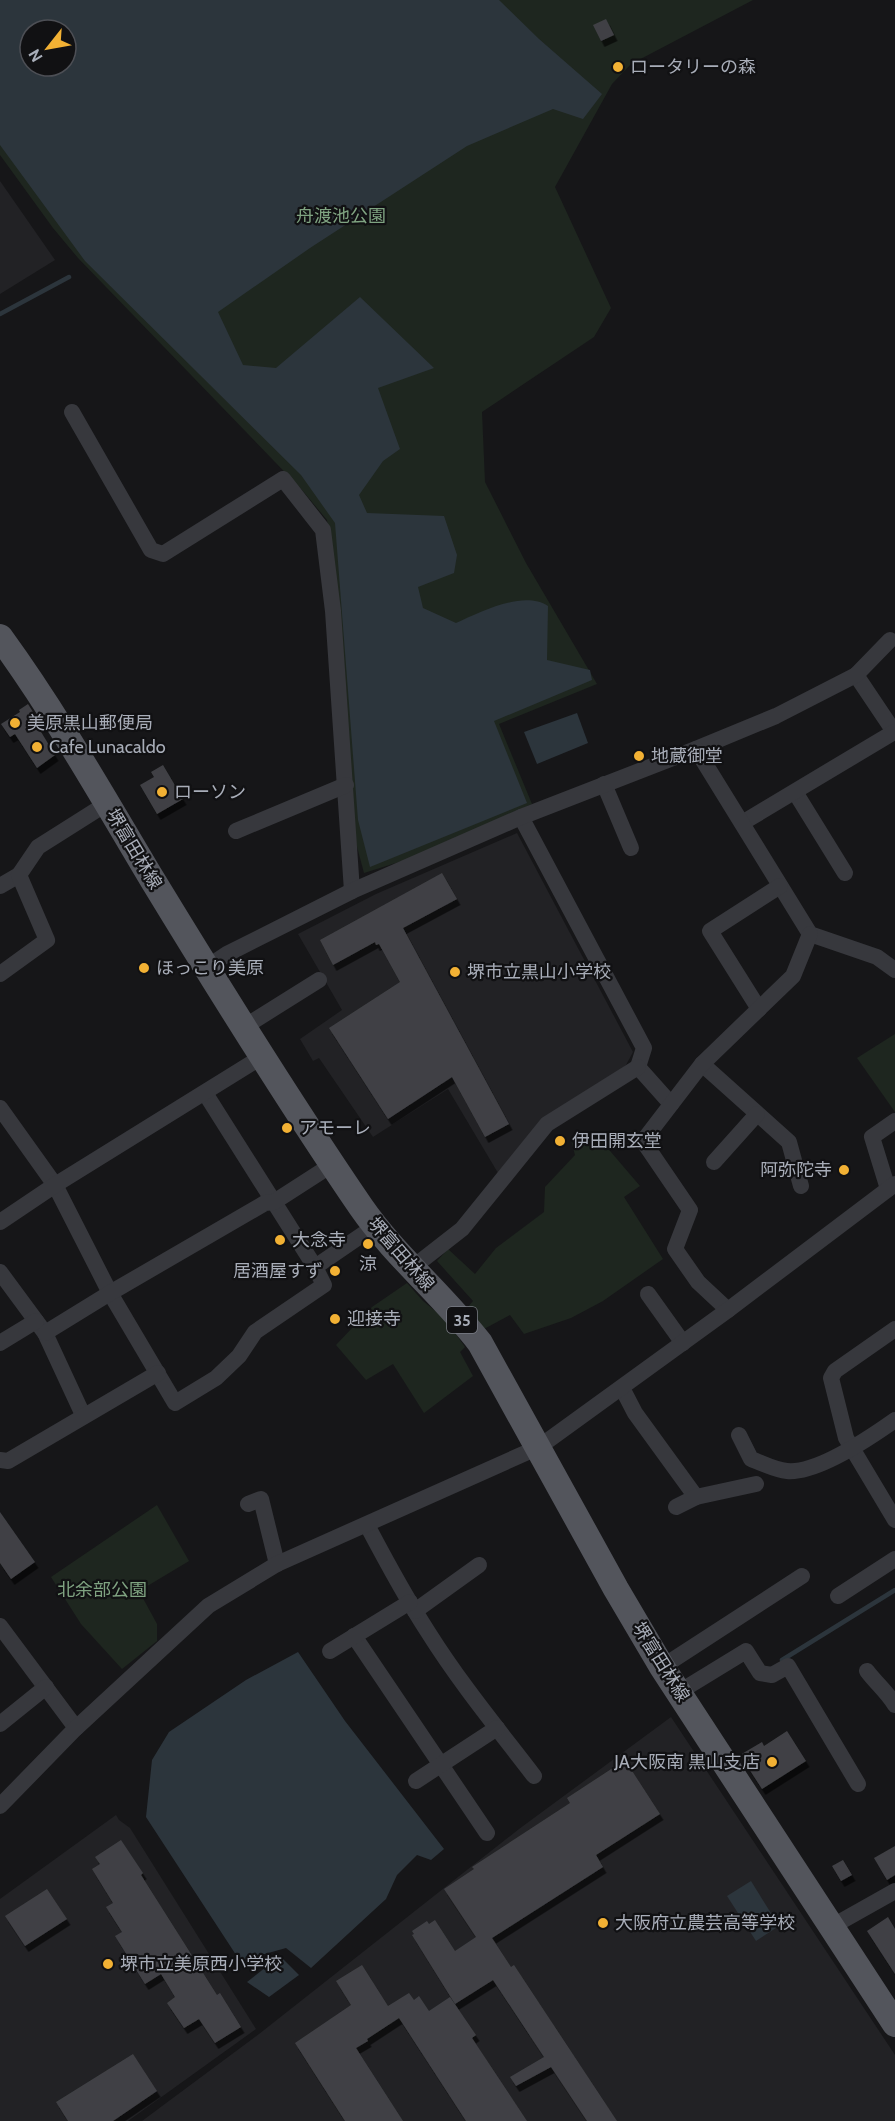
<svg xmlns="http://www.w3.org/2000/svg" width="895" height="2121" viewBox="0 0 895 2121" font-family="Cabin,'Noto Sans JP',sans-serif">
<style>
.built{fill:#222225}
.green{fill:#1e261f;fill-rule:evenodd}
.water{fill:#2c353c;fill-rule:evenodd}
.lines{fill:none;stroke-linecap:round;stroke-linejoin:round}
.stream{stroke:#2c353c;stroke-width:4.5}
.building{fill:#404145;filter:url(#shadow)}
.street{stroke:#37383d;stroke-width:16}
.primary{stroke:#53555c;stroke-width:26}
.poi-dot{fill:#f2b134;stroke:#111113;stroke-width:2}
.labels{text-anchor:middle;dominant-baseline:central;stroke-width:4.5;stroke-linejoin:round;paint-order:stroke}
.shield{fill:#111113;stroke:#7b7e86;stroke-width:1.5}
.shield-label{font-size:16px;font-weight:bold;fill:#a8adb8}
.poi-label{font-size:18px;fill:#a8adb8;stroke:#111113;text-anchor:start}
.park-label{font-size:18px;fill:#7fa381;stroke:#111113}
.street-label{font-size:18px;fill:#a8adb8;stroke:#111113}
</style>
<defs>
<filter id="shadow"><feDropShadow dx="3.5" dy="6" stdDeviation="0" flood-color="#0009"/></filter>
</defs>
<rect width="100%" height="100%" fill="#161618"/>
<g class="built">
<polygon points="0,181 55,260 0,294"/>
<polygon points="517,833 633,1052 626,1065 498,1173 448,1089 373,1137 319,1058 313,1061 300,1039 342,1010 298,934 376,894"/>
<polygon points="671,1717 895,2055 895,2121 142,2121 259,2034 519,1829"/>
<polygon points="116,1815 119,1820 130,1828 256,2029 128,2121 0,2121 0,1899"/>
</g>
<g class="green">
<path d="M0,0H753L631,64L612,84L555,187L611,308L594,337L482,412L485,482L526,563L597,684L499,724L532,804L415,857L364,873L356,843L332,554L327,520L302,490L78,258L53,228L0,155ZM30,30H66V66H30Z"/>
<polygon points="895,1034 895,1112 857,1058"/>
<polygon points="582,1133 589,1142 599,1138 640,1186 624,1197 663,1259 603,1301 571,1318 524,1334 510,1315 484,1329 467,1308 473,1301 437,1261 448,1249 475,1274 496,1248 544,1212 545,1187 575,1155 571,1140"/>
<polygon points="407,1283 423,1301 445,1319 465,1347 460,1352 473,1376 424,1413 393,1364 366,1380 336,1345 372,1307"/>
<polygon points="157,1505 189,1561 139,1591 157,1624 157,1641 122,1669 81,1624 51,1577"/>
</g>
<g class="water">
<path d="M0,0H499L539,39L602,94L583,119L553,109L467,146L310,248L218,312L243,365L276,368L360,297L434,368L378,388L400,449L383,461L359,495L367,513L444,516L457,555L454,573L418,587L423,608L456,623C481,612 523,590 548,606L547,660L590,670L592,680L494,721L527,803L370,867L358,820L335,523L301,475L85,261L0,145ZM30,30H66V66H30Z"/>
<polygon points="577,713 588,743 537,764 524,732"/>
<polygon points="298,1652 345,1721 444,1849 431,1860 417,1855 397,1875 386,1899 311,1968 286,1948 240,1961 146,1817 152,1760 169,1732 246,1680"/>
<polygon points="751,1881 779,1926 756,1941 727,1896"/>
<polygon points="280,1956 299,1975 269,1997 247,1982"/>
</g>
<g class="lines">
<g class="stream">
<polyline points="0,314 69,277"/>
<polyline points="782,1660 895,1590"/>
</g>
</g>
<g class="building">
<polygon points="606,19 614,35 601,41 593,25"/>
<polygon points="28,704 38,720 35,722 55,755 37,768 15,734 10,737 1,724 20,712 19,710"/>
<polygon points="163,765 183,799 157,814 140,785 154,777 151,772"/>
<polygon points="442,873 457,899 403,928 509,1124 485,1137 452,1077 388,1119 329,1028 400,982 379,944 376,945 375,942 333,965 320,940"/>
<polygon points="0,1512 35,1562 11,1579 0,1563"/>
<polygon points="787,1731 806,1761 762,1789 740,1755 762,1742 764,1746"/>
<polygon points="625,1760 660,1814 596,1855 603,1867 492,1938 511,1967 514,1965 617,2121 587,2121 551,2067 516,2086 510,2077 544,2057 493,1980 455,2004 412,1935 414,1934 412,1931 427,1921 429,1924 435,1920 455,1951 476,1937 444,1889 474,1869 472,1867 570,1803 567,1798"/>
<polygon points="121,1840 143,1873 141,1875 217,1995 220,1993 241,2027 215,2043 199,2019 184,2028 167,2003 175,1997 161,1974 145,1984 115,1936 122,1932 106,1907 113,1903 92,1869 100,1864 95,1857"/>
<polygon points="895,1846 895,1875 887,1880 874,1858"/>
<polygon points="843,1860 852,1875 841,1881 832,1866"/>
<polygon points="47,1889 67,1919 25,1946 5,1916"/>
<polygon points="888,1917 895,1929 895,1974 867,1931"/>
<polygon points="362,1965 388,2006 409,1993 414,2000 419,1996 429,2011 450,1997 476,2035 472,2038 527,2121 466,2121 399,2018 367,2039 368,2041 356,2048 403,2121 345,2121 295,2043 351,2005 336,1981"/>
<polygon points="133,2054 157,2091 113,2121 68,2121 56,2102"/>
</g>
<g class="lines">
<g class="street">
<polyline points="72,412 151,550 163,554 283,479 323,530 333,611 352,891"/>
<polyline points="856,675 895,733"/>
<polyline points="696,749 776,716 856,675 890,640"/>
<polyline points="604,784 631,848"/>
<polyline points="795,792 845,873"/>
<polyline points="521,817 644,1048 638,1067 671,1104"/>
<polyline points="742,823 894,732"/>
<polyline points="236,831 346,785"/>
<polyline points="0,886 19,875"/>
<polyline points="206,968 227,954 352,891 521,817 696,749 810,934 877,957 895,970"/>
<polyline points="0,974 47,940 19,875 38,847 106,804"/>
<polyline points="759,1009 710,931 780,886"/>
<polyline points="244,1027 319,980"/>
<polyline points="702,1064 789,1142 801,1186"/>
<polyline points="0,1108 55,1185 110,1293 175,1403 216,1378 239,1356 255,1332 324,1285 315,1267 205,1093"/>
<polyline points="714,1162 757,1114"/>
<polyline points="888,1189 872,1137 895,1121"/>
<polyline points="0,1222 55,1185 263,1056"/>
<polyline points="315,1267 375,1226"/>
<polyline points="412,1268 462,1229 547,1124 638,1067"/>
<polyline points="0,1272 45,1333 83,1415"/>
<polyline points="648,1294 683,1343"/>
<polyline points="728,1310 698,1282 675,1249 690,1210 643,1141 702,1064 793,976 810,934"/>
<polyline points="895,1329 835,1371 831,1378 846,1438 895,1520"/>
<polyline points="45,1333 110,1293 265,1203 274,1202 333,1164"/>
<polyline points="0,1343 36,1321"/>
<polyline points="622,1388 635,1413 696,1497"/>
<path d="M739,1435L751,1459C762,1463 775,1470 787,1471C817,1474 871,1437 895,1420"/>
<polyline points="0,1460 8,1461 158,1373"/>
<polyline points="248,1504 261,1499 277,1564"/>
<polyline points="676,1507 696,1497 756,1484"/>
<path d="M367,1525C386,1561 406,1598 428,1632C460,1683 498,1729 534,1776"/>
<polyline points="838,1596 895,1559"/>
<polyline points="415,1611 479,1565"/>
<polyline points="0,1626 76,1728"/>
<polyline points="354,1636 487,1833"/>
<polyline points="330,1651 410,1602"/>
<polyline points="662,1667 802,1576"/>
<path d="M867,1671C876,1683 887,1692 895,1705"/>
<polyline points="679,1692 746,1651 760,1673 772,1675 788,1666 858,1784"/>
<polyline points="0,1724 46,1687"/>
<polyline points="416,1781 497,1728"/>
<polyline points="0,1806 76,1728 208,1606 277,1564 539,1447 728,1310 895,1184"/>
<polyline points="831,1927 895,1891"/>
</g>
<path class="primary" d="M0,637C56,714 103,797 152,879C219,989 288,1100 361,1207C395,1256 443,1295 480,1343L616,1589L662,1667L895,2024"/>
</g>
<g class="poi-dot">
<circle cx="618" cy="67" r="6"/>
<circle cx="15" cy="723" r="6"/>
<circle cx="37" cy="747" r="6"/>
<circle cx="639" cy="756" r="6"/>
<circle cx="162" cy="792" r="6"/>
<circle cx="144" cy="968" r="6"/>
<circle cx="455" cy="972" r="6"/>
<circle cx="287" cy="1128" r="6"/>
<circle cx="560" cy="1141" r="6"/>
<circle cx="844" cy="1170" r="6"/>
<circle cx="280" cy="1240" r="6"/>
<circle cx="368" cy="1244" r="6"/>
<circle cx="335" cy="1271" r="6"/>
<circle cx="335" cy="1319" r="6"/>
<circle cx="772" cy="1762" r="6"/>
<circle cx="603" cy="1923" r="6"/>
<circle cx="108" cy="1964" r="6"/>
</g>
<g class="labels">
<rect class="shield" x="447" y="1307" width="30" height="26" rx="4.5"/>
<g class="shield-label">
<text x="462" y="1320">35</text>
</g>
<g class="poi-label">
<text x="630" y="67">ロータリーの森</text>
<text x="27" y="723">美原黒山郵便局</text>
<text x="49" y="747">Cafe Lunacaldo</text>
<text x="651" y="756">地蔵御堂</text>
<text x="174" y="792">ローソン</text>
<text x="156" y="968">ほっこり美原</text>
<text x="467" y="972">堺市立黒山小学校</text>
<text x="299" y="1128">アモーレ</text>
<text x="572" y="1141">伊田開玄堂</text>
<text x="832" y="1170" text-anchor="end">阿弥陀寺</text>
<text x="292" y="1240">大念寺</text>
<text x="368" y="1264" text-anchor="middle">涼</text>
<text x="323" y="1271" text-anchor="end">居酒屋すず</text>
<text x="347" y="1319">迎接寺</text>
<text x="760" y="1762" text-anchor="end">JA大阪南 黒山支店</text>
<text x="615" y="1923">大阪府立農芸高等学校</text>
<text x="120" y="1964">堺市立美原西小学校</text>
</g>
<g class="park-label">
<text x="341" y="216">舟渡池公園</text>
<text x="102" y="1590">北余部公園</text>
</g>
<g class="street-label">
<text transform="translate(134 849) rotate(59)">堺富田林線</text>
<text transform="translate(401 1254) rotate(49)">堺富田林線</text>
<text transform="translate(661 1662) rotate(58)">堺富田林線</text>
</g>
</g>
<g transform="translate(48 48) rotate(239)"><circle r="28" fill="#111113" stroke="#4d4f55" stroke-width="1.5"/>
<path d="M0-4.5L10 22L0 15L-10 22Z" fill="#f2b134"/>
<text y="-9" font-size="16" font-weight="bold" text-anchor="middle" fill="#a8adb8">N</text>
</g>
</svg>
